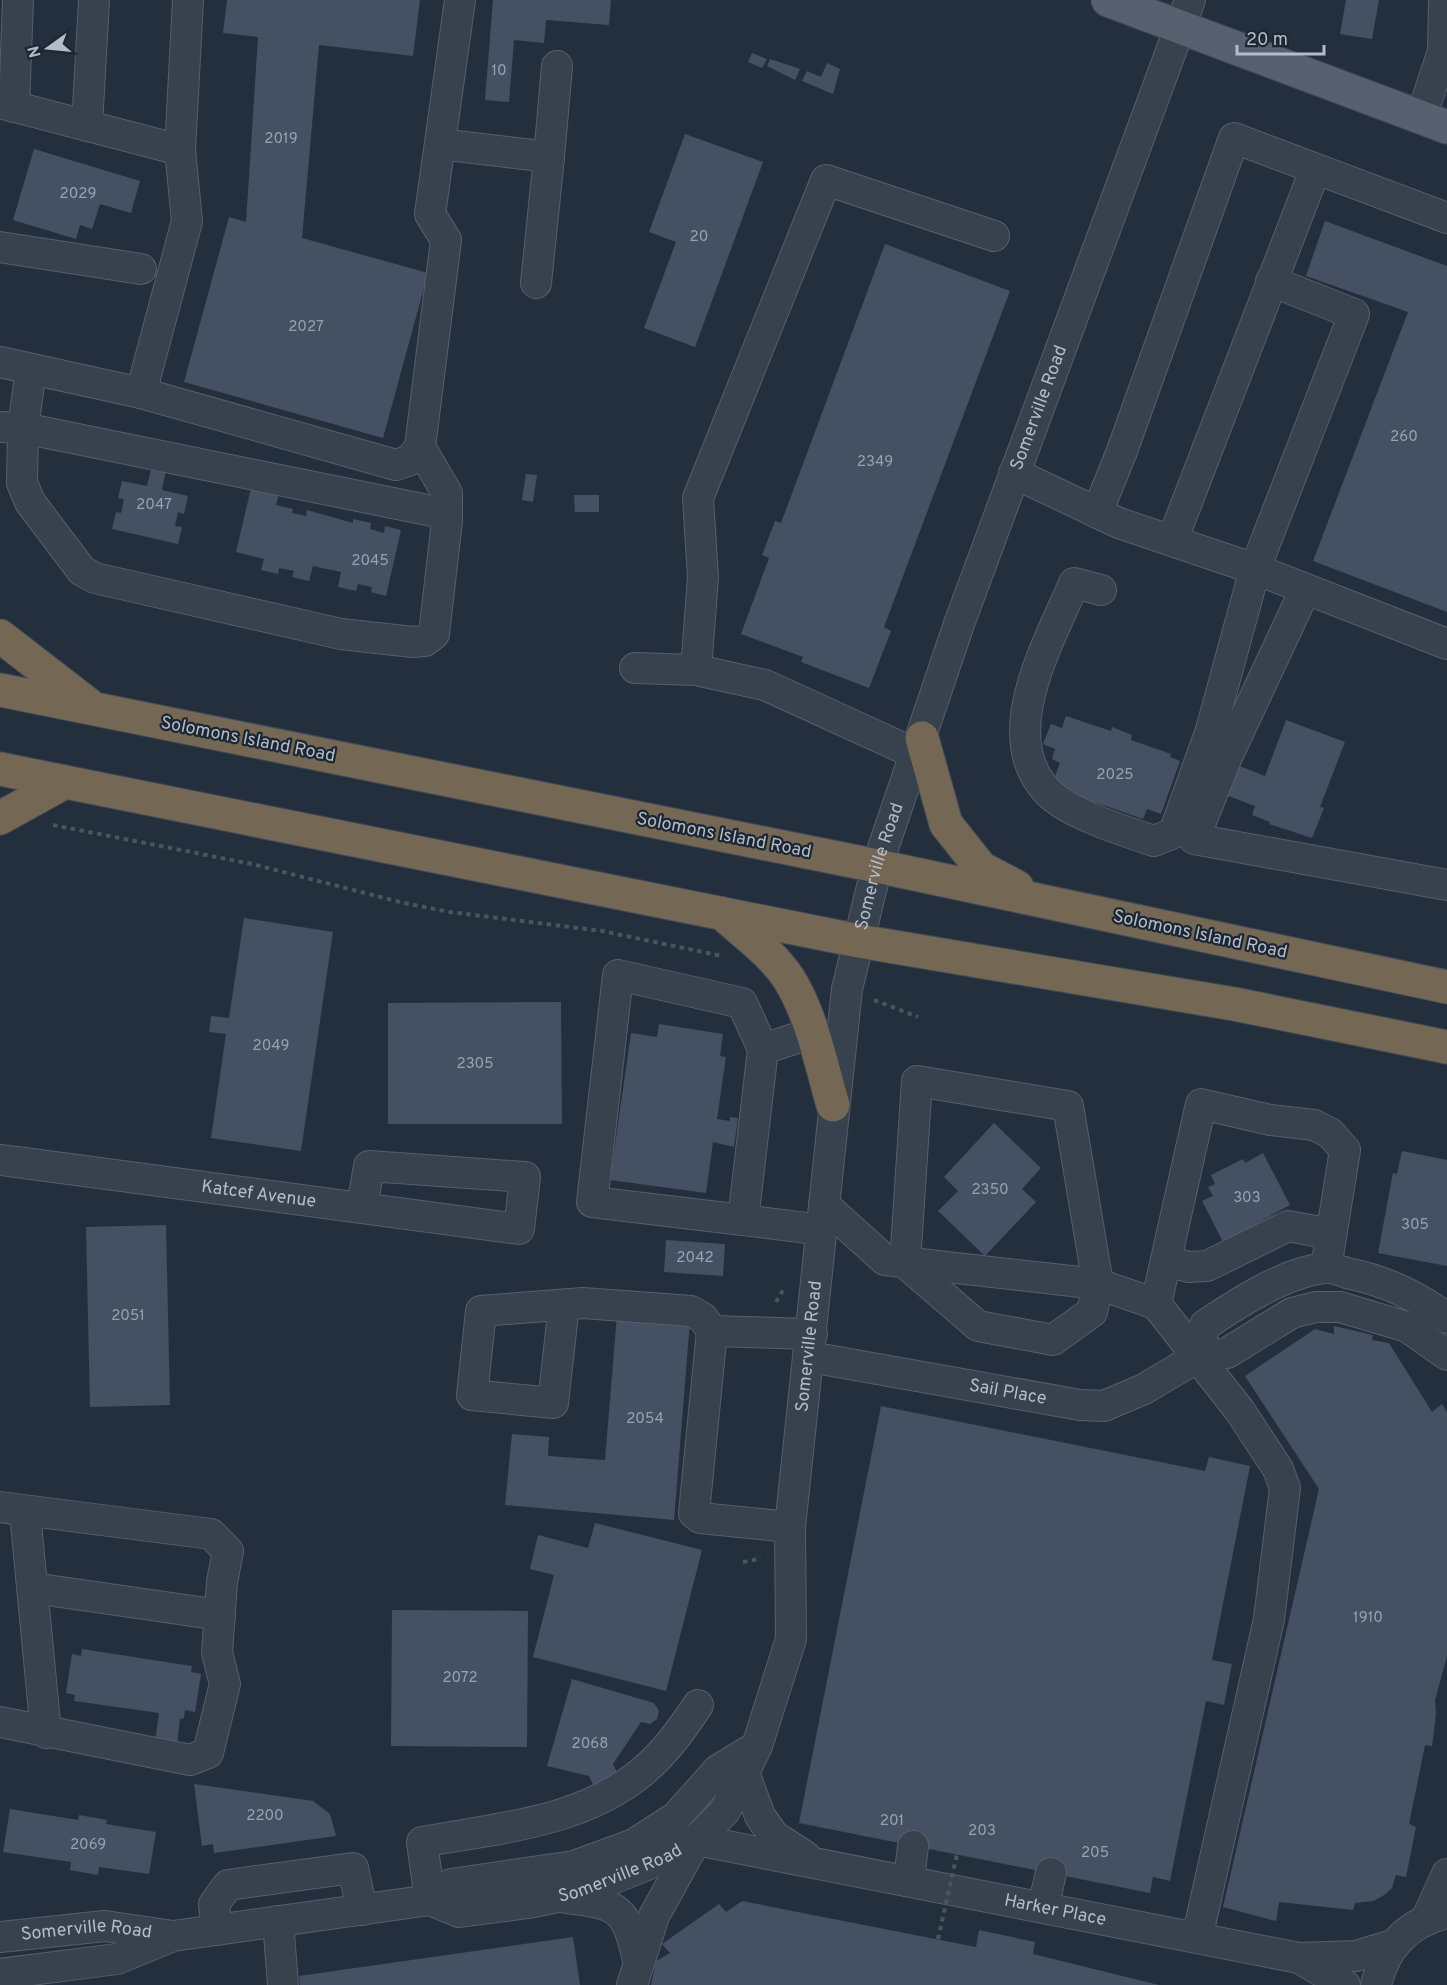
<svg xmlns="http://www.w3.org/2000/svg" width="1447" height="1985" viewBox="0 0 1447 1985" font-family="Overpass,sans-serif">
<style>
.building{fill:#455162}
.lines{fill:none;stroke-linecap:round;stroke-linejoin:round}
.minor-casing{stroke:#565f6c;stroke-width:32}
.major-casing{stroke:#414a57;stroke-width:35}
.highway-casing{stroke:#434c59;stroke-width:35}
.path{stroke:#44595c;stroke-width:4;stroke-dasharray:4.5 4.5;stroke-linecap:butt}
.minor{stroke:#38414e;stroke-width:30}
.major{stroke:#56606e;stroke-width:33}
.highway{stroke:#746855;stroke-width:33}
.path-bridge{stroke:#44595c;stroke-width:4;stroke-dasharray:4.5 4.5;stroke-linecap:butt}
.labels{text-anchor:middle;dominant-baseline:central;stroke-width:4.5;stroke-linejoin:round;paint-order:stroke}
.number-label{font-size:15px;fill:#98a1af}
.street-label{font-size:18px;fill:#b4bcc9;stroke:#1d2633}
</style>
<rect width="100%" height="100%" fill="#242f3e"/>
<g class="building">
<polygon points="227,0 420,0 413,56 319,45 302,238 428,273 383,438 184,382 229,217 246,222 258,37 223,33"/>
<polygon points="493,0 611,0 609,25 546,20 544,43 514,40 509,102 485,100"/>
<polygon points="1346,0 1379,0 1372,39 1340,34"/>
<polygon points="752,53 767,59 762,68 748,62"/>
<polygon points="770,59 800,69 795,80 767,66"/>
<polygon points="827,63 840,69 833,94 802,81 807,71 821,77"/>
<polygon points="685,134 763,162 695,347 644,328 676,242 649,232"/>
<polygon points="34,149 140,181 131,213 100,204 92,229 80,225 76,239 13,220"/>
<polygon points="1325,221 1447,266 1447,612 1313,561 1408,312 1306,276"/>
<polygon points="885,244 1010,291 884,627 891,631 869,688 801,662 803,657 741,634 769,558 762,555 775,521 781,523"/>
<polygon points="153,462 167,465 162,490 188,496 184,514 178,512 175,526 182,527 178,544 112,529 116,512 121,513 124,499 118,498 122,481 147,486"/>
<polygon points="526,474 537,475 533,502 522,500"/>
<polygon points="251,488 279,494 276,505 293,509 292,513 306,516 307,510 353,523 353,519 371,523 370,529 384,533 385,526 401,530 386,596 371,592 372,587 358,584 356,591 338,587 341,572 313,566 309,581 292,577 294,571 279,568 278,574 261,570 264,559 236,552"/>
<polygon points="574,495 599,495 599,512 575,512"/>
<polygon points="1066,716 1111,731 1112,727 1132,735 1131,740 1171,754 1170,757 1180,761 1161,814 1147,809 1143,819 1051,787 1060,763 1052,759 1055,749 1043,744 1051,724 1062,728"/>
<polygon points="1286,720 1345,742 1320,807 1324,808 1312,838 1269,824 1270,822 1252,815 1255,806 1218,792 1229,762 1265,776"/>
<polygon points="244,918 333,932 301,1151 211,1138 226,1034 209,1032 211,1016 229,1018"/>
<polygon points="561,1002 562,1124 388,1124 388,1003"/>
<polygon points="659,1024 723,1034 720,1056 726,1057 717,1119 730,1121 730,1117 738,1118 734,1147 713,1142 706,1193 610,1180 631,1033 657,1037"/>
<polygon points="994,1123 1041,1168 1022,1189 1036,1202 985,1256 938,1211 958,1191 944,1177"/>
<polygon points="1402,1151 1447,1160 1447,1266 1378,1253 1393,1173 1397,1174"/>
<polygon points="1263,1153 1290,1205 1223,1242 1202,1201 1213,1196 1208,1187 1215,1184 1211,1175 1243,1159 1245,1163"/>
<polygon points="166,1225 170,1405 90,1407 86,1227"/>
<polygon points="666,1240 725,1244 723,1276 664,1272"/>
<polygon points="617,1315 690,1321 674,1520 505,1505 512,1434 549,1437 548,1456 605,1460"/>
<polygon points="1334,1326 1373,1335 1372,1340 1389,1343 1432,1412 1442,1404 1447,1412 1447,1656 1435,1700 1436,1714 1432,1746 1425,1745 1409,1824 1416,1827 1406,1877 1396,1875 1392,1888 1384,1895 1374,1901 1355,1903 1353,1910 1279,1902 1276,1921 1223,1907 1319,1489 1245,1376 1315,1329 1334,1334"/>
<polygon points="881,1406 1205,1471 1209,1457 1250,1466 1212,1660 1232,1664 1224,1705 1206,1701 1170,1881 1153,1877 1150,1893 799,1823"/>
<polygon points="595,1523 702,1550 666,1691 533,1657 554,1575 530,1569 538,1535 588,1548"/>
<polygon points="392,1610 528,1611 527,1747 391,1746"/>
<polygon points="82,1649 192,1666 191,1672 201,1674 195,1712 185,1710 184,1718 180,1719 177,1745 155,1742 159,1713 74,1701 75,1695 66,1693 72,1654 81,1656"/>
<polygon points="572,1679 654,1703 659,1711 657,1719 650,1724 641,1722 613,1764 619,1776 595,1789 589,1776 547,1766"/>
<polygon points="194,1784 313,1801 330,1814 336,1836 214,1853 213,1844 202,1846"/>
<polygon points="10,1809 78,1820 79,1815 107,1820 106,1824 156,1832 149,1874 99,1867 98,1875 70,1870 71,1862 3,1852"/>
<polygon points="742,1901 976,1947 979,1930 1035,1942 1033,1954 1159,1985 651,1985 656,1961 670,1953 662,1944 719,1904 726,1912"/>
<polygon points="573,1937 580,1985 300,1985 299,1976"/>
</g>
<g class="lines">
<g class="minor-casing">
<g id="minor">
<polyline points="0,103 180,150"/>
<polyline points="14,107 18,0"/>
<polyline points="1421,118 1443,51 1444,0"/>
<polyline points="87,126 94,0"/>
<polyline points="440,144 549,157 536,283"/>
<polyline points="549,157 557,66"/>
<polyline points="0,247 141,269"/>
<polyline points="0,362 141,393 187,221 180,150 188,0"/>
<polyline points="31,369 23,428 22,483 30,502 82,571 95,578 341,634 413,642 425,641 434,634 447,521 447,493 420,447"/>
<polyline points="141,393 396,465 410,460 420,447 446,240 430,214 460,0"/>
<polyline points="0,427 23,428 447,514"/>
<polyline points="1014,473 1119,523 1255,569 1447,644"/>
<polyline points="1097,513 1122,451 1234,138 1447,218"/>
<polyline points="1172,541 1315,170"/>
<path d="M1101,590L1074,583C1050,641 995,733 1046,790C1066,813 1124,831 1154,841L1174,833L1211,730L1255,569L1354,314L1271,281"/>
<polyline points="1305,590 1226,759 1194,839 1447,885"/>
<polyline points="635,668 696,670 765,685 916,754"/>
<polyline points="696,670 703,577 698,498 826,180 994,236"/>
<polyline points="812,1033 763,1049 743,1220 822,1230"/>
<polygon points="917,1081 1068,1106 1098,1284 1092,1312 1053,1340 978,1326 905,1263"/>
<path id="s1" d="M0,1160L24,1163L519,1229L525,1177L369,1166L362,1208"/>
<polyline points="824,1205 885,1260 1098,1284 1156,1304 1240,1411 1278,1469 1285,1488 1269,1619 1197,1938"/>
<polyline points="743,1220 592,1202 618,975 742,1003 763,1049"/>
<polyline points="1166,1261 1189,1267 1207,1266 1288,1226 1331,1234"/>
<polyline points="1156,1304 1201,1104 1270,1120 1314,1125 1330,1133 1345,1150 1326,1268"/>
<polyline points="564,1305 553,1403 472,1395 481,1311 583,1303 691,1311 703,1318 712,1331 812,1334"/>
<polyline points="712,1331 694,1513 700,1518 790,1527"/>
<path id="s2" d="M810,1357L1080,1405L1104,1406L1144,1389L1196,1358L1227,1353L1292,1313L1316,1307H1340L1407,1327L1447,1355"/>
<path d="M1196,1358L1205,1325C1238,1303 1285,1272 1325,1268C1332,1267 1341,1271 1347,1273C1386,1281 1415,1295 1447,1318"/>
<polyline points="0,1507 211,1534 228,1551 222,1582 217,1653 225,1684 208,1753 190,1760 0,1722"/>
<polyline points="25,1513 46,1733"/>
<polyline points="33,1588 220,1615"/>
<polyline points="743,1770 760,1816 774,1836 805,1856"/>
<path id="s3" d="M696,1840L1299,1958L1356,1956L1392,1945"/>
<polyline points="909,1880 913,1846"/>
<path d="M567,1898C620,1904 626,1909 638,1960"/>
<path id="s4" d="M430,1900L459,1912L528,1903L577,1893L667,1857L696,1840L725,1811L757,1746L791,1639L790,1527L847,989L877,866L959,624L1190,0"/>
<path d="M430,1900L422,1842C497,1828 581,1823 642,1772C665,1753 682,1729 698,1705"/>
<polyline points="1043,1907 1051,1873"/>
<polyline points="1427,1918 1447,1874"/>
<polyline points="278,1921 283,1985"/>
<polyline points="217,1930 214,1904 228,1885 353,1868 362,1910"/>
<path id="s5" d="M0,1937L105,1926L173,1936"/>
<polyline points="1299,1958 1345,1985"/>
<polyline points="0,1974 117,1959 173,1936 430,1900 451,1884 574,1866 634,1844 676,1817 718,1770 756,1747"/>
<polyline points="632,1985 654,1916 696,1840"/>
<path d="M1376,1985C1385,1946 1408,1923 1447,1913"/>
</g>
</g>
<g class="major-casing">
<polyline id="major" points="1108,0 1447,127"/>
</g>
<g class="highway-casing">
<g id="highway">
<polyline points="0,636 88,704"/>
<polyline points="0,690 877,866 1447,987"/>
<polyline points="922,738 946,824 981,868 1017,887"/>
<polyline points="0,769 859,941 1234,1004 1447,1047"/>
<polyline points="0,818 65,782"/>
<path d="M723,914C745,934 773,954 789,979C812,1016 821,1064 833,1105"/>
</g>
</g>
<g class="path">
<polyline points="53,825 252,864 404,903 450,912 602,931 722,956"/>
<polyline points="874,1000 918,1017"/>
<polyline points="776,1302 785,1287"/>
<polyline points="743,1562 759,1559 759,1557"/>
</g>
<use href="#minor" class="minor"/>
<use href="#major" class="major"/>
<use href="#highway" class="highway"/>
<polyline class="path-bridge" points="938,1939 957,1854"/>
</g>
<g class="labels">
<g class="number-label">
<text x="499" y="71">10</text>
<text x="281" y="139">2019</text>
<text x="78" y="194">2029</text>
<text x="699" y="237">20</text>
<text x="306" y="327">2027</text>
<text x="1404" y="437">260</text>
<text x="875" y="462">2349</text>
<text x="154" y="505">2047</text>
<text x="370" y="561">2045</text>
<text x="1115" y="775">2025</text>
<text x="271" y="1046">2049</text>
<text x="475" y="1064">2305</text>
<text x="990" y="1190">2350</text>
<text x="1247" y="1198">303</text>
<text x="1415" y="1225">305</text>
<text x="695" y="1258">2042</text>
<text x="128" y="1316">2051</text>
<text x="645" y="1419">2054</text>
<text x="1368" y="1618">1910</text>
<text x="460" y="1678">2072</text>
<text x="590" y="1744">2068</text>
<text x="265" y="1816">2200</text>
<text x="892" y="1821">201</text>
<text x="982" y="1831">203</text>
<text x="88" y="1845">2069</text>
<text x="1095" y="1853">205</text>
</g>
<g class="street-label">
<text stroke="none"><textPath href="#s4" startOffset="1773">Somerville Road</textPath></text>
<text transform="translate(248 740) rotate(11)">Solomons Island Road</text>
<text transform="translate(724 836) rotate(11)">Solomons Island Road</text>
<text stroke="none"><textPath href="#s4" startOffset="1287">Somerville Road</textPath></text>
<text transform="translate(1200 935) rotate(12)">Solomons Island Road</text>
<text stroke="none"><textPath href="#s1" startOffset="261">Katcef Avenue</textPath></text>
<text stroke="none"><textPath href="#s4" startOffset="801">Somerville Road</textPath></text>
<text stroke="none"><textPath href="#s2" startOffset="201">Sail Place</textPath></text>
<text stroke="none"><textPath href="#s4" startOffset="198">Somerville Road</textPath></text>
<text stroke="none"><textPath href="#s3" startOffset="366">Harker Place</textPath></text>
<text stroke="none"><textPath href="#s5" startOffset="87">Somerville Road</textPath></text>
</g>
</g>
<g transform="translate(48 48) rotate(255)" stroke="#1d2633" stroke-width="4.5" paint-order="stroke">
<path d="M0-4.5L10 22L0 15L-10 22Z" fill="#b4bcc9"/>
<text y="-9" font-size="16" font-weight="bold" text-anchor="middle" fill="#b4bcc9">N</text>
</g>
<path d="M1237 45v9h87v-9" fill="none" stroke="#b4bcc9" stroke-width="3"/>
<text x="1246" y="45" font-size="18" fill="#b4bcc9" stroke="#1d2633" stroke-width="4.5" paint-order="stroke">20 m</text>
</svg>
